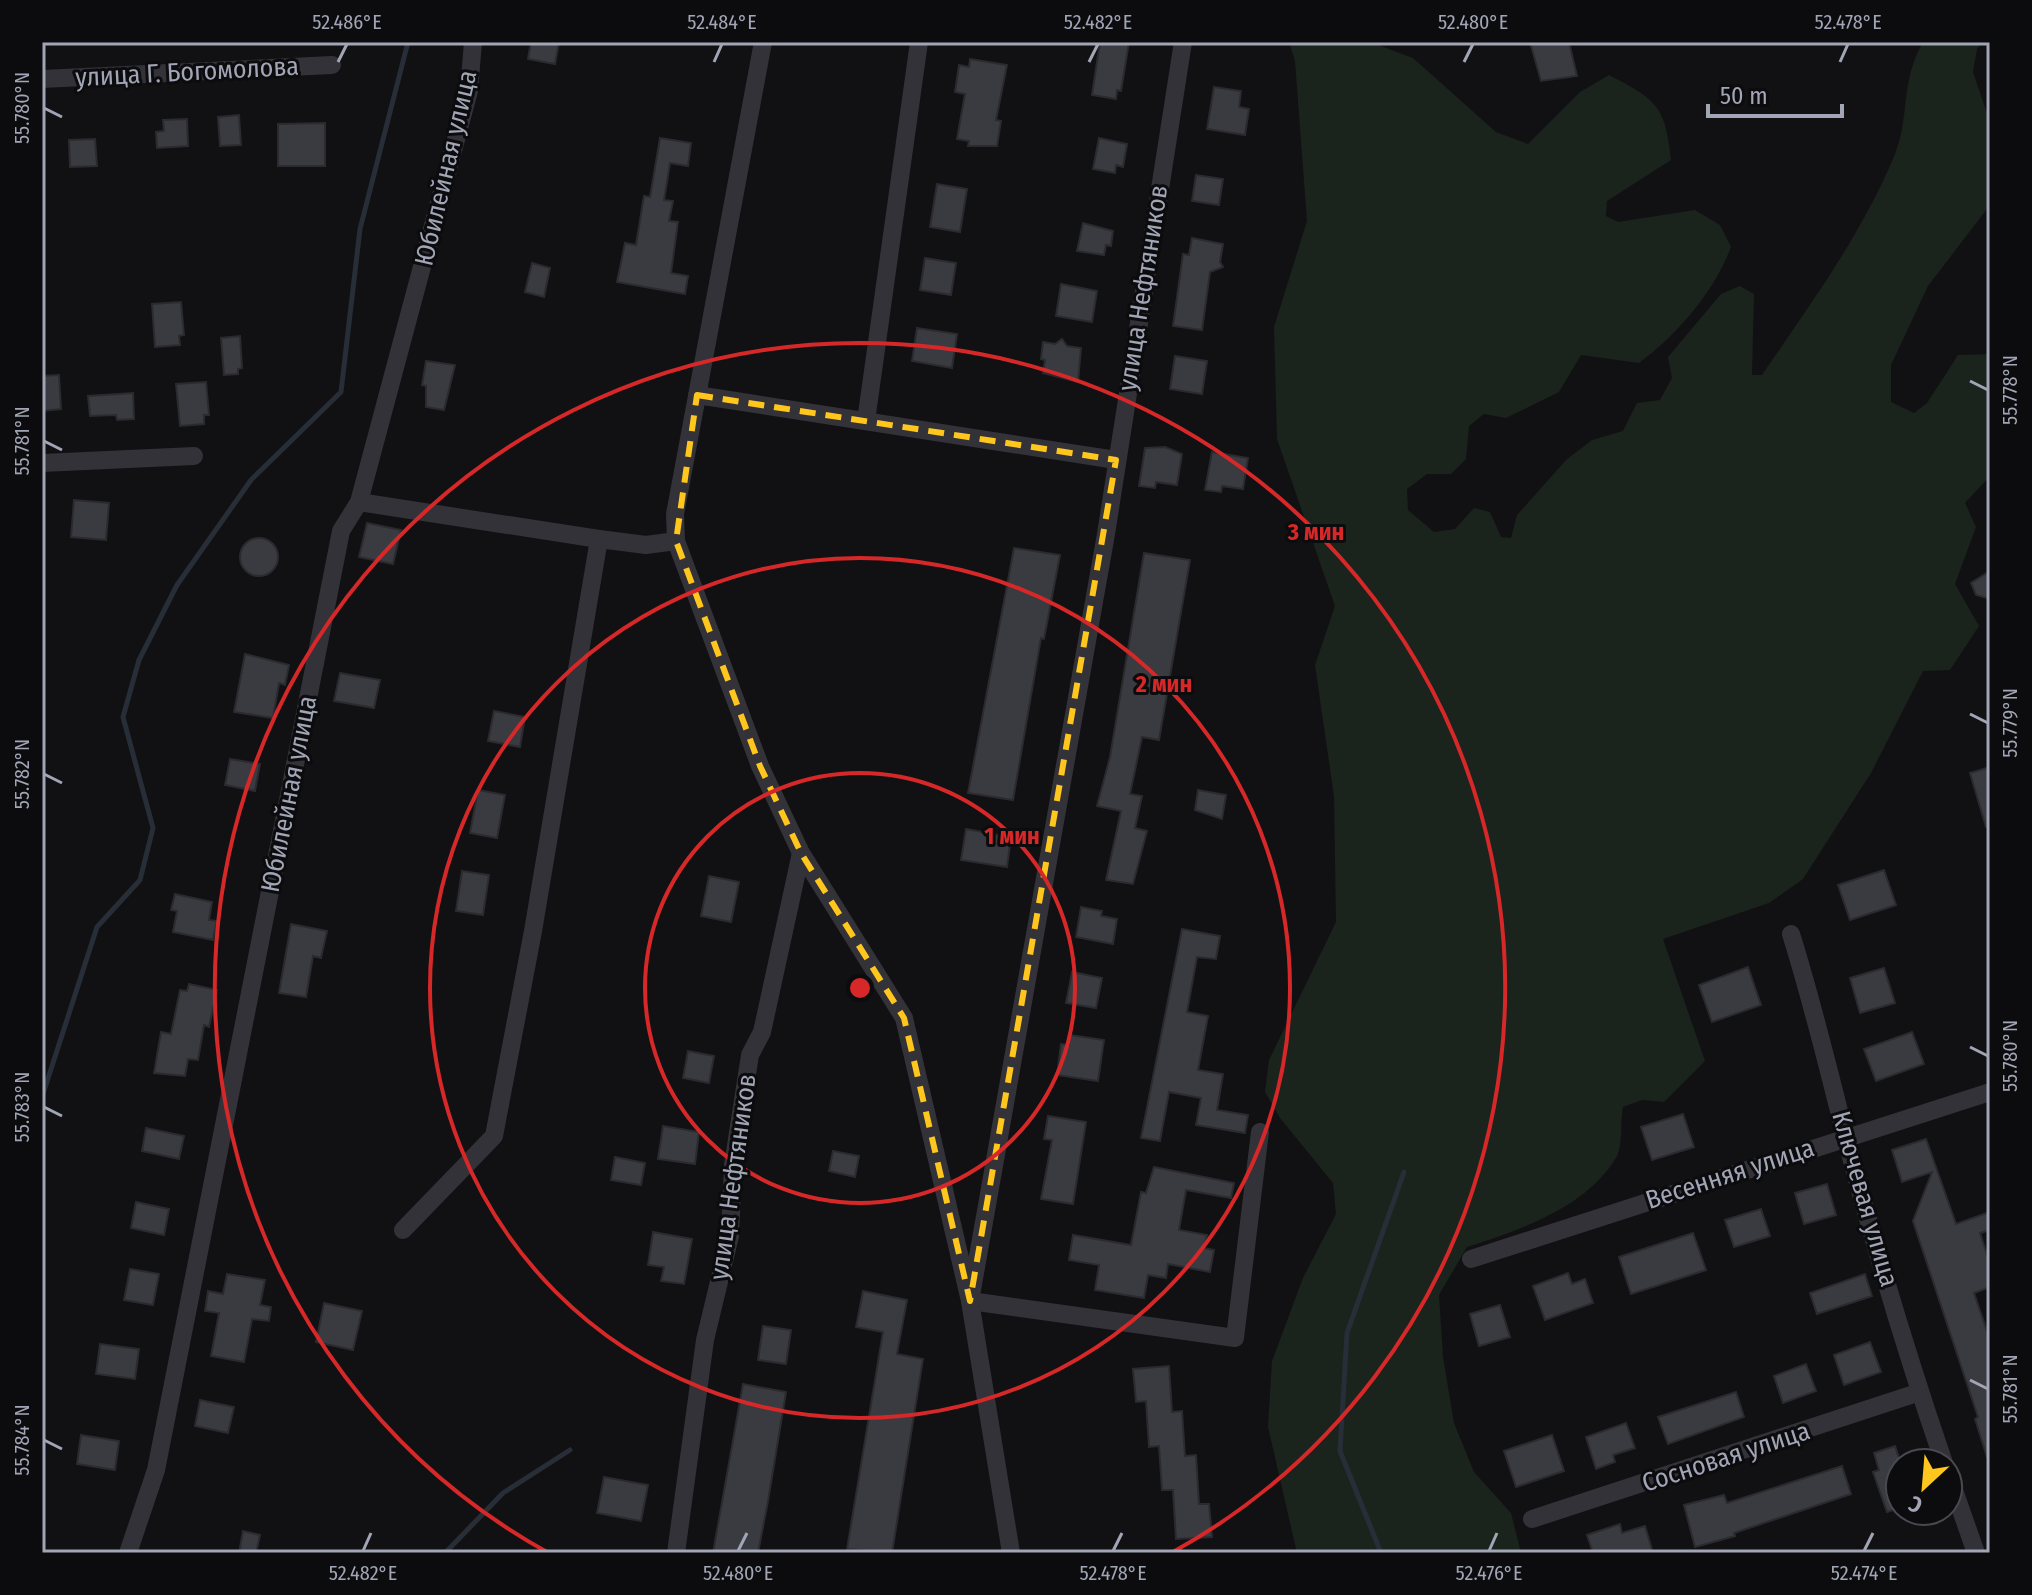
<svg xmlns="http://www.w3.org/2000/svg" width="2032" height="1595" viewBox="0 0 2032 1595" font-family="'Fira Sans Condensed',sans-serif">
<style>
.green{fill:#1b231d}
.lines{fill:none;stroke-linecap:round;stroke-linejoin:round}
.stream{stroke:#272e37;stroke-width:5}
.building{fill:#3a3b41;stroke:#2b2b2f;stroke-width:2}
.minor{stroke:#323238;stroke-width:18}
.marked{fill:none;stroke:#ffc61d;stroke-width:6;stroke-dasharray:16 10;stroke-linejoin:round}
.ticks{fill:none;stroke:#a1a5b5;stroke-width:3}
.ring{fill:none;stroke:#d62828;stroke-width:4}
.labels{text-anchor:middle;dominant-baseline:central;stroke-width:6;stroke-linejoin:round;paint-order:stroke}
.street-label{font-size:26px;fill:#a1a5b5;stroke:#0c0c0e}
.centre{fill:#d62828;stroke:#0c0c0e;stroke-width:4}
.ring-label{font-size:24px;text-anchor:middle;font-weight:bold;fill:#d62828;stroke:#0c0c0e;stroke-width:6;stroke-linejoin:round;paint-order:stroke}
.neatline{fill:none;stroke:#a1a5b5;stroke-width:3}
.ticks-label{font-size:20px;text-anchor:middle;fill:#a1a5b5}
</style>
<rect width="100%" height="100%" fill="#111113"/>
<path class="green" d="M1289,42H1370L1413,58L1496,132L1528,144L1580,92L1609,75C1655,99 1666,105 1671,160L1607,201L1606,216L1618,222L1695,210L1720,225L1731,247C1714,292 1677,335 1639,363L1581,355L1559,392L1506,418L1484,414L1469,426L1466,459L1451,474H1427L1407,489L1408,510L1434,532L1455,529L1474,508L1490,512L1501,537L1511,538L1517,515L1566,460L1592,440L1623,431L1637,403L1660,400L1672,378L1668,357L1721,294L1740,286L1754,294L1752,375H1762C1811,303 1862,234 1895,154C1910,117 1900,82 1923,42H1983L1977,49L1973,72L1990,122V205L1928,286L1891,365V402L1914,413L1927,403L1958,355L1990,354V476L1965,503L1976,527L1955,584L1979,626L1950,670L1923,671L1871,773L1803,879L1769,903L1663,939L1705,1061L1664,1102L1642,1100L1623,1107C1620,1121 1623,1145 1617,1156C1588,1207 1520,1230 1467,1247L1439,1295L1443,1357L1454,1423L1474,1472L1511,1513L1521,1553H1297L1268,1427L1272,1361L1303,1278L1336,1214L1333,1183L1280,1118L1265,1092L1269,1060L1336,922L1334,796L1315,665L1335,606L1277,439L1274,327L1307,221L1295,61Z"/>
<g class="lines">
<g class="stream">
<polyline points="42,1097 97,927 140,880 153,828 123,717 139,660 177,585 251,480 341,392 360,229 408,42"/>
<polyline points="445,1553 503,1493 570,1450"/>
<polyline points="1381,1553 1340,1451 1347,1333 1404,1172"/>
</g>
</g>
<g class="building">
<polygon points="531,42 559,42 555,64 528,59"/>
<polygon points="1100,42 1129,42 1121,91 1117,90 1116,99 1092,95"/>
<polygon points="1530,42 1569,42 1577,76 1541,81"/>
<polygon points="970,59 1007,65 996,120 1001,121 997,146 968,146 969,141 957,139 965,94 955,92 959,65 969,67"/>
<polygon points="1214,87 1241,91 1239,107 1249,109 1245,135 1207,129"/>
<polygon points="239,115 241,145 220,146 218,117"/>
<polygon points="187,119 188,146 157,148 156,132 164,131 163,120"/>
<polygon points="325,123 325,166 278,166 278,124"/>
<polygon points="660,138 691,143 688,166 670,163 664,200 673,201 669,221 678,222 671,273 688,276 685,294 617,282 625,243 636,245 644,196 650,197"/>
<polygon points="1099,138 1127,144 1123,167 1116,165 1115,173 1093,169"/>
<polygon points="95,139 97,166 70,167 69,140"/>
<polygon points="1196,175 1223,179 1219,205 1192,201"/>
<polygon points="937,184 967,189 960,232 930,227"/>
<polygon points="1083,223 1113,231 1111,246 1106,245 1104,255 1077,251"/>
<polygon points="1192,238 1223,244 1220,262 1223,267 1210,272 1202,330 1173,326 1183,254 1189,255"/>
<polygon points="925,258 956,263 951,295 920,290"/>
<polygon points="532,263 550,268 544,297 525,292"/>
<polygon points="1061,284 1097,291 1092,322 1056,316"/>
<polygon points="181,302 184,335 179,336 180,345 155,347 152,304"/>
<polygon points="917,328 957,334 952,368 912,361"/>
<polygon points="240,336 242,368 238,369 238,374 224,375 221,338"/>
<polygon points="1062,339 1067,346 1081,348 1078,382 1043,373 1045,360 1041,359 1043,342 1055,344"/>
<polygon points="1175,356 1207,361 1202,394 1170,389"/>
<polygon points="426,361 455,365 444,410 426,407 426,386 422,385"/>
<polygon points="59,375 61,409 42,411 42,376"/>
<polygon points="206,382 209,415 204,415 204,424 180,426 176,384"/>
<polygon points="133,393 134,419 117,420 116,415 90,416 88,396"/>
<polygon points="1165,447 1182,454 1177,485 1156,482 1155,488 1139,486 1145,448"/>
<polygon points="1212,452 1248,458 1243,489 1222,486 1221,492 1205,490"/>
<polygon points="74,500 109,503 106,540 71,537"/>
<polygon points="367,523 401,530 393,564 359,557"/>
<circle cx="259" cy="557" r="19"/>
<polygon points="1014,548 1060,555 1044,639 1041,638 1013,800 968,793"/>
<polygon points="1144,553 1190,560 1159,740 1142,737 1130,794 1142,796 1135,828 1147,831 1133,884 1106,880 1121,811 1097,806 1110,757"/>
<polygon points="1990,571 1990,599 1976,595 1971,583"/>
<polygon points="245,654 289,665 285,685 279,683 273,718 234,712"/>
<polygon points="340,673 380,680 374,708 334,701"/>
<polygon points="494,711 525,717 520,747 488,741"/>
<polygon points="230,759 260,764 255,791 225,785"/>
<polygon points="1990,767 1990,827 1986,827 1970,773"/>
<polygon points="478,790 505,795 497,838 470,833"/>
<polygon points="1198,790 1226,795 1222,819 1195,810"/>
<polygon points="966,829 1011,837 1007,867 961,860"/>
<polygon points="1884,870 1896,905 1850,920 1838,885"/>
<polygon points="462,871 489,875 483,915 456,911"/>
<polygon points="709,876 739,882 731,922 701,916"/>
<polygon points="175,894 212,902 209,920 217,921 213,940 173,932 177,911 171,910"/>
<polygon points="1081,907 1102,911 1101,916 1117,919 1113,944 1076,937"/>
<polygon points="291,924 327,931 321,958 313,956 306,997 279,993"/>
<polygon points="1182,929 1220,936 1216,959 1197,957 1187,1012 1208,1016 1198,1070 1223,1074 1217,1110 1248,1115 1245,1133 1196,1125 1201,1098 1169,1092 1160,1141 1141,1138"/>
<polygon points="1748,967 1761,1005 1712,1022 1699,985"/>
<polygon points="1884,968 1895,1003 1860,1013 1850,978"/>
<polygon points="1072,972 1102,978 1096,1008 1066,1003"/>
<polygon points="189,984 217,990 209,1027 204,1025 198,1060 188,1059 185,1076 154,1073 161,1032 171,1034 180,990 187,991"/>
<polygon points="1912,1032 1924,1064 1876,1081 1864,1049"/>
<polygon points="1070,1035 1104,1040 1098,1081 1057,1075 1061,1044 1069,1045"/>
<polygon points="688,1051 714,1056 709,1083 683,1078"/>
<polygon points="1683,1114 1694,1147 1652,1160 1641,1127"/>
<polygon points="1048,1116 1086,1122 1073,1204 1041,1199 1052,1140 1044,1139"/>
<polygon points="663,1126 699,1132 695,1164 658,1159"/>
<polygon points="146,1128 184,1136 179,1159 142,1151"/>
<polygon points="1926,1139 1956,1224 1990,1212 1990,1230 1980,1233 1990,1264 1990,1287 1974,1293 1990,1340 1990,1457 1987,1457 1975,1419 1978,1417 1913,1221 1932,1172 1902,1182 1892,1150"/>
<polygon points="833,1151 859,1156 855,1177 829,1171"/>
<polygon points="615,1157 645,1163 641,1185 611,1180"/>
<polygon points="1154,1167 1234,1183 1231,1198 1186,1190 1179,1230 1207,1235 1204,1248 1214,1250 1210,1272 1168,1264 1166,1278 1148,1275 1144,1298 1095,1290 1099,1265 1069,1260 1073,1235 1131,1245 1141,1192 1146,1193"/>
<polygon points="1827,1184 1836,1215 1804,1224 1795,1193"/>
<polygon points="136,1202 169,1209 164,1235 131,1228"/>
<polygon points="1761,1209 1770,1236 1734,1247 1725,1220"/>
<polygon points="653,1232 692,1239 684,1284 661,1281 664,1267 648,1265"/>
<polygon points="1693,1233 1706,1270 1631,1294 1619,1257"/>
<polygon points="130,1269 159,1274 153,1305 124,1300"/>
<polygon points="1568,1273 1572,1284 1585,1279 1593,1303 1545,1320 1533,1286"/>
<polygon points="227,1274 265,1280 260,1305 271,1307 269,1321 252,1319 244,1362 211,1356 219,1313 205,1311 208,1291 223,1294"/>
<polygon points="1865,1274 1872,1296 1817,1314 1810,1293"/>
<polygon points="863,1291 907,1300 897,1354 923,1359 892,1553 847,1549 883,1332 856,1327"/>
<polygon points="324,1303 362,1311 353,1350 316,1342"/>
<polygon points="1500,1305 1510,1337 1479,1346 1470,1314"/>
<polygon points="763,1326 791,1330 786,1364 758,1360"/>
<polygon points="1870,1342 1881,1372 1844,1385 1834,1355"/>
<polygon points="100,1344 139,1349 135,1379 96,1374"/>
<polygon points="1806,1364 1816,1391 1783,1403 1774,1376"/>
<polygon points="1169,1366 1172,1412 1182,1411 1185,1456 1196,1455 1199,1504 1209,1504 1212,1537 1176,1539 1173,1490 1162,1490 1159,1446 1149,1447 1146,1401 1136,1402 1133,1369"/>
<polygon points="743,1384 786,1392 768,1501 758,1553 713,1553"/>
<polygon points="1736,1392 1744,1417 1668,1444 1658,1417"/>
<polygon points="200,1400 234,1407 228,1433 195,1426"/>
<polygon points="1626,1423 1635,1448 1613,1455 1615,1462 1596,1469 1586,1437"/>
<polygon points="81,1435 119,1441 115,1470 77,1464"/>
<polygon points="1552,1435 1564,1471 1516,1487 1504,1451"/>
<polygon points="1895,1446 1900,1461 1900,1508 1887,1512 1873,1472 1879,1470 1874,1453"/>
<polygon points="1842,1466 1851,1494 1734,1533 1735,1536 1695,1547 1684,1505 1724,1495 1727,1503"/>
<polygon points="604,1477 648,1485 641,1521 597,1513"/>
<polygon points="1620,1524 1622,1533 1645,1526 1653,1553 1593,1553 1587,1535"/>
<polygon points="243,1531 260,1535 256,1553 239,1553"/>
</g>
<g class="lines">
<g class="minor">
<polyline points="1183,42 1106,534 970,1301 1235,1338 1260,1132"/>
<polyline points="42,79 332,65"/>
<polyline points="697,395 1116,460"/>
<polyline points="866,421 919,42"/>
<polyline points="42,463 194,456"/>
<polyline points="359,502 599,539 646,545 676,541 675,514 763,42"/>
<polyline points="676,541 760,766 801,853 904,1018 970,1301 1011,1553"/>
<path d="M1791,934C1812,1001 1828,1067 1845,1135C1874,1245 1907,1355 1944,1463"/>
<polyline points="403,1230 494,1136 533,931 599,539"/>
<polyline points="1471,1259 1990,1092"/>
<polyline points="1948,1473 1976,1553"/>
<polyline points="1532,1519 1920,1392"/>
<polyline points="128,1553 156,1470 341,531 359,502 469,91 473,42"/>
<polyline points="676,1553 705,1340 730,1236 733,1165 750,1055 762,1032 801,853"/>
</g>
</g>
<path class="marked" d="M697,395L1116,460L970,1301L904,1018L801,853L760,766L676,541Z"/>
<path class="ticks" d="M338,62L347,44M714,62L722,44M1089,62L1098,44M1464,62L1473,44M1840,62L1848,44M44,108L62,117M1970,381L1988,390M44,441L62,450M1970,714L1988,723M44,774L62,783M1970,1047L1988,1056M44,1107L62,1116M1970,1380L1988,1389M44,1440L62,1449M363,1551L371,1533M738,1551L747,1533M1113,1551L1122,1533M1489,1551L1497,1533M1864,1551L1873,1533"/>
<g class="ring">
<circle cx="860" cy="988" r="215"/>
<circle cx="860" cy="988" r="430"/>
<path d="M547 1552A645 645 0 1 1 1173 1552"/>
</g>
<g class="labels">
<g class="street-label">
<text transform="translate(187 72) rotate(-3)">улица Г. Богомолова</text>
<text transform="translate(446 168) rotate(-77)">Юбилейная улица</text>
<text transform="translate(1143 288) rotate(-81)">улица Нефтяников</text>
<text transform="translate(289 794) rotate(-79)">Юбилейная улица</text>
<text transform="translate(1730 1174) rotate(-18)">Весенняя улица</text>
<text transform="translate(733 1177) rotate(-82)">улица Нефтяников</text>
<text transform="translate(1865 1199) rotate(74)">Ключевая улица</text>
<text transform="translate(1726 1457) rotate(-18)">Сосновая улица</text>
</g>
</g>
<circle cx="860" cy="988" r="12" class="centre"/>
<g class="ring-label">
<text x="1316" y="540">3 мин</text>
<text x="1164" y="692">2 мин</text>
<text x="1012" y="844">1 мин</text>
</g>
<rect width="2032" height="1595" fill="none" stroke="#0c0c0e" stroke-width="88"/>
<g transform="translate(1924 1487) rotate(206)"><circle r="38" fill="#0c0c0e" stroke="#484951" stroke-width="2"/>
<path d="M0-6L14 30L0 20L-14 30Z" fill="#ffc61d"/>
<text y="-12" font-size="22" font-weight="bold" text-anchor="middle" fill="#a1a5b5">С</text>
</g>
<path d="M1708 104v12h134v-12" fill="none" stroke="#a1a5b5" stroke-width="4"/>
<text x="1720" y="104" font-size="24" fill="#a1a5b5" stroke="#0c0c0e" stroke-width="6" paint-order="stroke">50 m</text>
<rect x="44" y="44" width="1944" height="1507" class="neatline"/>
<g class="ticks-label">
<text x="347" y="29">52.486°E</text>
<text x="722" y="29">52.484°E</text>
<text x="1098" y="29">52.482°E</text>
<text x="1473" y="29">52.480°E</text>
<text x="1848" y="29">52.478°E</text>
<text transform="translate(22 108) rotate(-90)" y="7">55.780°N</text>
<text transform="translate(2010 390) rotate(-90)" y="7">55.778°N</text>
<text transform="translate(22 441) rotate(-90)" y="7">55.781°N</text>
<text transform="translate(2010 723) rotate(-90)" y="7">55.779°N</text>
<text transform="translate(22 774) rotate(-90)" y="7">55.782°N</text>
<text transform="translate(2010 1056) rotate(-90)" y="7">55.780°N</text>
<text transform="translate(22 1107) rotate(-90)" y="7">55.783°N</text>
<text transform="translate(2010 1389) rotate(-90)" y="7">55.781°N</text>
<text transform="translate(22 1440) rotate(-90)" y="7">55.784°N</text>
<text x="363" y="1580">52.482°E</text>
<text x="738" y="1580">52.480°E</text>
<text x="1113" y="1580">52.478°E</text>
<text x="1489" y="1580">52.476°E</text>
<text x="1864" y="1580">52.474°E</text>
</g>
</svg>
